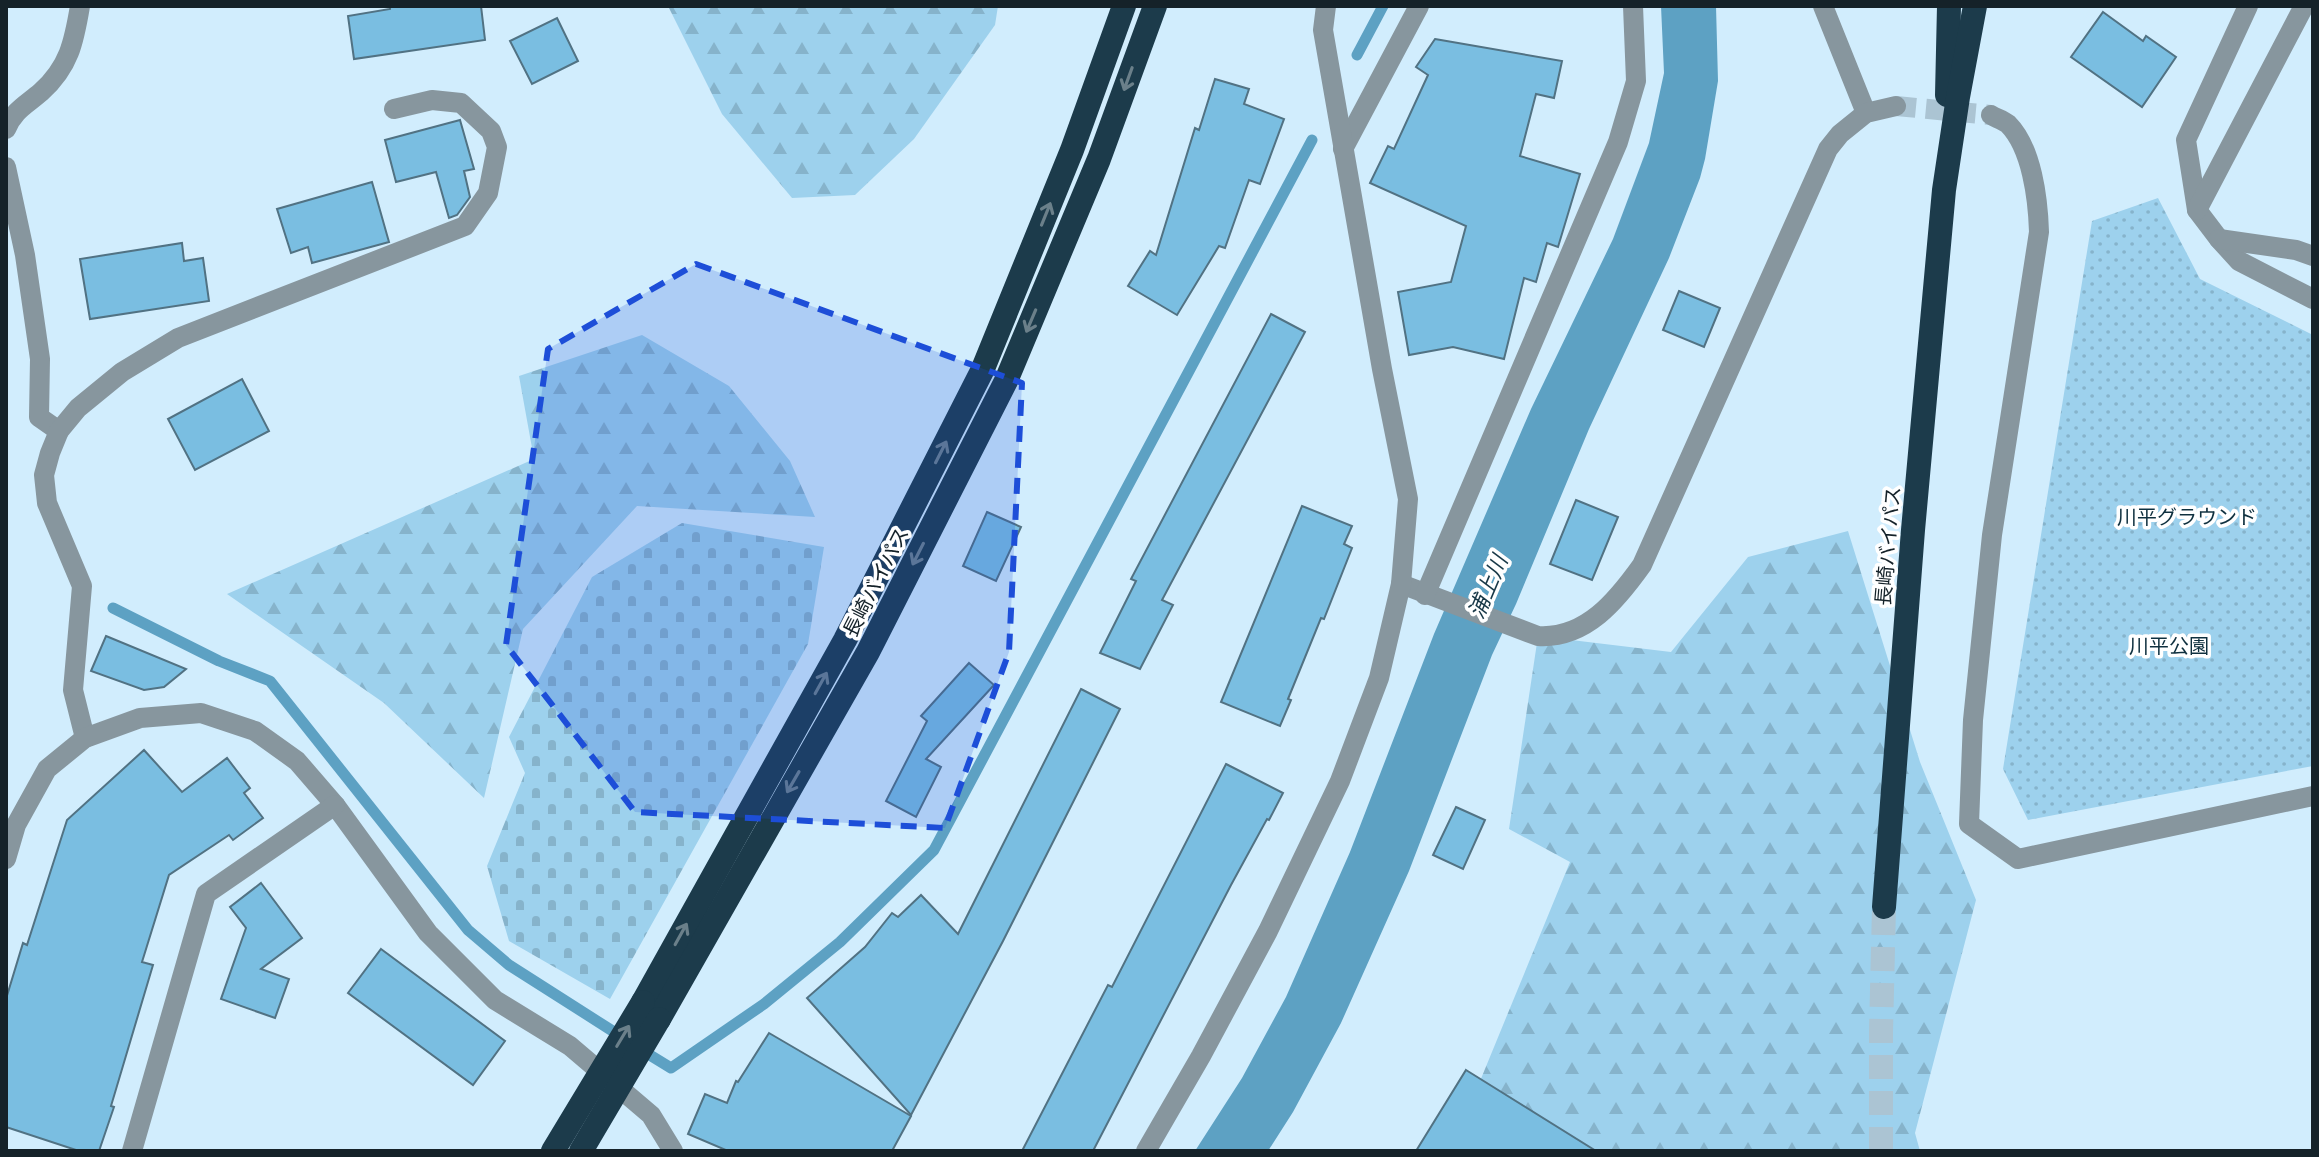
<svg xmlns="http://www.w3.org/2000/svg" width="2319" height="1157" viewBox="0 0 2319 1157" font-family="'Work Sans','Noto Sans JP',sans-serif">
<style>
.forest{fill:url(#forest-firs)}
.cemetery{fill:url(#cemetery-stones)}
.park{fill:url(#park-dots)}
.water{fill:#5da1c3}
.lines{fill:none;stroke-linecap:round;stroke-linejoin:round}
.stream{stroke:#5da1c3;stroke-width:11}
.building{fill:#7abee1;stroke:#517283;stroke-width:2}
.minor-tunnel{stroke:#abc4d3;stroke-width:20;stroke-dasharray:20 10;stroke-linecap:butt}
.highway-tunnel{stroke:#abc4d3;stroke-width:24;stroke-dasharray:24 12;stroke-linecap:butt}
.minor{stroke:#87969e;stroke-width:20}
.highway{stroke:#1c3b4b;stroke-width:24}
.highway-bridge{stroke:#1c3b4b;stroke-width:24}
.oneway{stroke:#6b808a}
.marked{fill:#1d4ed8;fill-opacity:0.2;stroke:#1d4ed8;stroke-width:6;stroke-dasharray:16 10;stroke-linejoin:round}
.labels{text-anchor:middle;dominant-baseline:central;stroke-width:7;stroke-linejoin:round;paint-order:stroke}
.park-label{font-size:20px;fill:#0f303f;stroke:#fff}
.street-label{font-size:20px;fill:#152229;stroke:#fff}
.water-label{font-size:22px;font-style:italic;fill:#183847;stroke:#fff}
</style>
<defs>
<pattern id="forest-firs" width="22" height="20" patternUnits="userSpaceOnUse" patternTransform="scale(2)"><rect width="22" height="20" fill="#9dd1ed"/><path d="M5 1l3.5 6h-7zM16 11l3.5 6h-7z" fill="#86b3cb"/></pattern>
<pattern id="cemetery-stones" width="16" height="16" patternUnits="userSpaceOnUse" patternTransform="scale(2)"><rect width="16" height="16" fill="#9dd1ed"/><path d="M2 7V4a2 2 0 0 1 4 0v3zM10 15v-3a2 2 0 0 1 4 0v3z" fill="#86b3cb"/></pattern>
<pattern id="park-dots" width="8" height="8" patternUnits="userSpaceOnUse" patternTransform="scale(2)"><rect width="8" height="8" fill="#9dd1ed"/><path d="M2 2h.1M6 6h.1" fill="none" stroke="#86b3cb" stroke-width="1.8" stroke-linecap="round"/></pattern>
</defs>
<rect width="100%" height="100%" fill="#d1edfd"/>
<g class="forest">
<polygon points="668,6 998,6 995,25 914,139 855,195 792,198 722,114"/>
<polygon points="642,335 729,386 790,461 815,517 637,506 523,629 484,798 384,703 227,594 534,459 519,376"/>
<polygon points="1848,531 1920,762 1976,900 1915,1133 1920,1151 1550,1151 1478,1086 1570,862 1509,829 1538,636 1671,652 1748,557"/>
</g>
<polygon class="cemetery" points="682,523 824,547 808,644 610,999 509,941 487,866 525,773 509,737 592,577"/>
<polygon class="park" points="2158,198 2200,279 2313,335 2313,766 2028,820 2003,769 2092,221"/>
<polygon class="water" points="1661,6 1716,6 1718,81 1705,159 1700,178 1669,258 1589,429 1516,604 1492,655 1409,871 1341,1023 1293,1112 1268,1151 1195,1151 1242,1078 1286,997 1350,852 1434,634 1531,409 1613,239 1649,143 1664,73"/>
<g class="lines">
<g class="stream">
<polyline points="1357,55 1383,6"/>
<polyline points="113,608 219,661 270,681 468,930 509,965 622,1037"/>
<polyline points="640,1049 671,1068 764,1004 840,942 934,850 1312,140"/>
</g>
</g>
<g class="building">
<polygon points="390,6 481,6 485,40 354,59 348,16 390,9"/>
<polygon points="2103,12 2143,41 2146,36 2176,57 2142,107 2071,57"/>
<polygon points="557,18 578,61 532,84 510,41"/>
<polygon points="1435,39 1562,61 1554,98 1536,94 1520,156 1580,174 1558,247 1547,243 1536,282 1524,278 1504,359 1453,347 1409,355 1398,292 1451,282 1466,226 1370,183 1388,146 1394,149 1428,75 1416,67"/>
<polygon points="1215,79 1249,89 1244,104 1284,119 1260,184 1249,180 1225,248 1219,246 1177,315 1128,286 1150,251 1156,255 1195,128 1199,130"/>
<polygon points="460,120 474,169 464,171 470,197 457,215 449,218 436,172 396,182 385,140"/>
<polygon points="372,182 389,242 312,263 308,247 291,253 277,209"/>
<polygon points="182,243 184,261 203,258 209,301 90,319 80,259"/>
<polygon points="1679,291 1720,308 1704,347 1663,330"/>
<polygon points="1271,314 1305,332 1162,600 1173,605 1140,669 1100,653 1136,581 1131,579"/>
<polygon points="242,379 269,431 195,470 168,419"/>
<polygon points="1576,500 1618,517 1592,580 1550,564"/>
<polygon points="1302,506 1352,526 1344,544 1352,548 1324,619 1321,618 1288,699 1291,700 1280,726 1221,702"/>
<polygon points="987,512 1021,527 996,581 963,566"/>
<polygon points="106,636 186,669 164,687 144,690 91,671"/>
<polygon points="969,663 994,685 926,759 941,767 916,817 886,801 927,721 921,716"/>
<polygon points="1081,689 1120,709 1003,941 911,1115 807,998 865,947 892,913 898,917 921,895 958,934"/>
<polygon points="144,750 182,792 227,758 250,788 244,793 263,818 233,840 229,835 169,875 142,962 153,965 111,1106 114,1107 99,1151 79,1151 6,1127 6,999 23,943 27,945 67,820"/>
<polygon points="1226,764 1283,793 1269,820 1267,819 1231,885 1093,1151 1022,1151 1108,985 1112,987"/>
<polygon points="1456,807 1485,820 1463,869 1433,855"/>
<polygon points="261,883 302,938 261,969 289,979 275,1018 221,999 246,928 230,907"/>
<polygon points="381,949 505,1041 473,1085 348,993"/>
<polygon points="769,1033 911,1116 892,1151 728,1151 688,1134 705,1094 727,1103 736,1081 738,1082"/>
<polygon points="1466,1070 1596,1151 1416,1151"/>
</g>
<g class="lines">
<polyline class="minor-tunnel" points="1896,106 1991,115"/>
<polyline class="highway-tunnel" points="1881,1151 1881,1032 1884,907"/>
<g class="minor">
<polyline points="1823,6 1866,113"/>
<polyline points="2248,6 2186,140 2197,210 2219,239 2239,261 2313,299"/>
<path d="M1991,115C1996,118 2003,120 2008,124C2032,148 2038,199 2039,232L1992,535L1973,720L1969,824L2018,859L2313,796"/>
<path d="M6,129C14,110 26,105 41,92C69,67 74,42 80,6"/>
<polyline points="1343,149 1419,6"/>
<polyline points="6,167 25,255 40,359 39,417 59,431"/>
<polyline points="2197,210 2304,6"/>
<polyline points="2219,239 2296,250 2313,256"/>
<path d="M1401,584L1538,636C1586,639 1617,600 1642,565L1828,149L1840,134L1866,113L1896,106"/>
<polyline points="1425,595 1618,142 1636,81 1633,6"/>
<polyline points="85,738 73,690 82,586 47,503 44,475 50,453 59,431 78,408 122,372 178,338 465,226 488,193 497,147 491,131 461,103 432,100 394,109"/>
<polyline points="6,859 16,825 47,769 85,738 140,718 201,713 255,731 297,761 335,805 428,933 495,1000 570,1046 651,1115 673,1151"/>
<polyline points="132,1151 206,894 335,805"/>
<polyline points="1146,1151 1201,1056 1268,931 1340,781 1379,678 1401,584 1408,499 1382,369 1323,30 1326,6"/>
</g>
<g class="highway">
<polyline points="1947,95 1949,6"/>
<polyline points="1884,907 1913,530 1944,190 1958,97 1975,6"/>
<polyline points="643,1002 845,640 982,371 1072,150 1124,6"/>
<polyline points="659,1019 868,652 1006,381 1099,159 1155,6"/>
</g>
<g class="highway-bridge">
<polyline points="553,1151 643,1002"/>
<polyline points="581,1151 659,1019"/>
</g>
</g>
<defs><path id="oneway-shaft" d="M-6 0H5M1.5-3L5.5 0L1.5 3" fill="none" stroke-width="1.6" stroke-linecap="round" stroke-linejoin="round" transform="scale(2)"/></defs>
<g class="oneway">
<use href="#oneway-shaft" transform="translate(1128 79) rotate(110)"/>
<use href="#oneway-shaft" transform="translate(1046 214) rotate(-68)"/>
<use href="#oneway-shaft" transform="translate(1031 321) rotate(113)"/>
<use href="#oneway-shaft" transform="translate(941 452) rotate(-63)"/>
<use href="#oneway-shaft" transform="translate(918 554) rotate(117)"/>
<use href="#oneway-shaft" transform="translate(821 683) rotate(-61)"/>
<use href="#oneway-shaft" transform="translate(793 782) rotate(120)"/>
<use href="#oneway-shaft" transform="translate(681 934) rotate(-61)"/>
<use href="#oneway-shaft" transform="translate(623 1036) rotate(-59)"/>
</g>
<path class="marked" d="M696,264L1022,383L1009,652L945,828L635,812L506,645L548,349Z"/>
<g class="labels">
<g class="park-label">
<text x="2187" y="517">川平グラウンド</text>
<text x="2169" y="646">川平公園</text>
</g>
<g class="street-label">
<text transform="translate(1888 546) rotate(-85)">長崎バイパス</text>
<text transform="translate(876 582) rotate(-63)">長崎バイパス</text>
</g>
<g class="water-label">
<text transform="translate(1488 587) rotate(-67)">浦上川</text>
</g>
</g>
<rect width="2319" height="1157" fill="none" stroke="#152229" stroke-width="16"/>
</svg>
